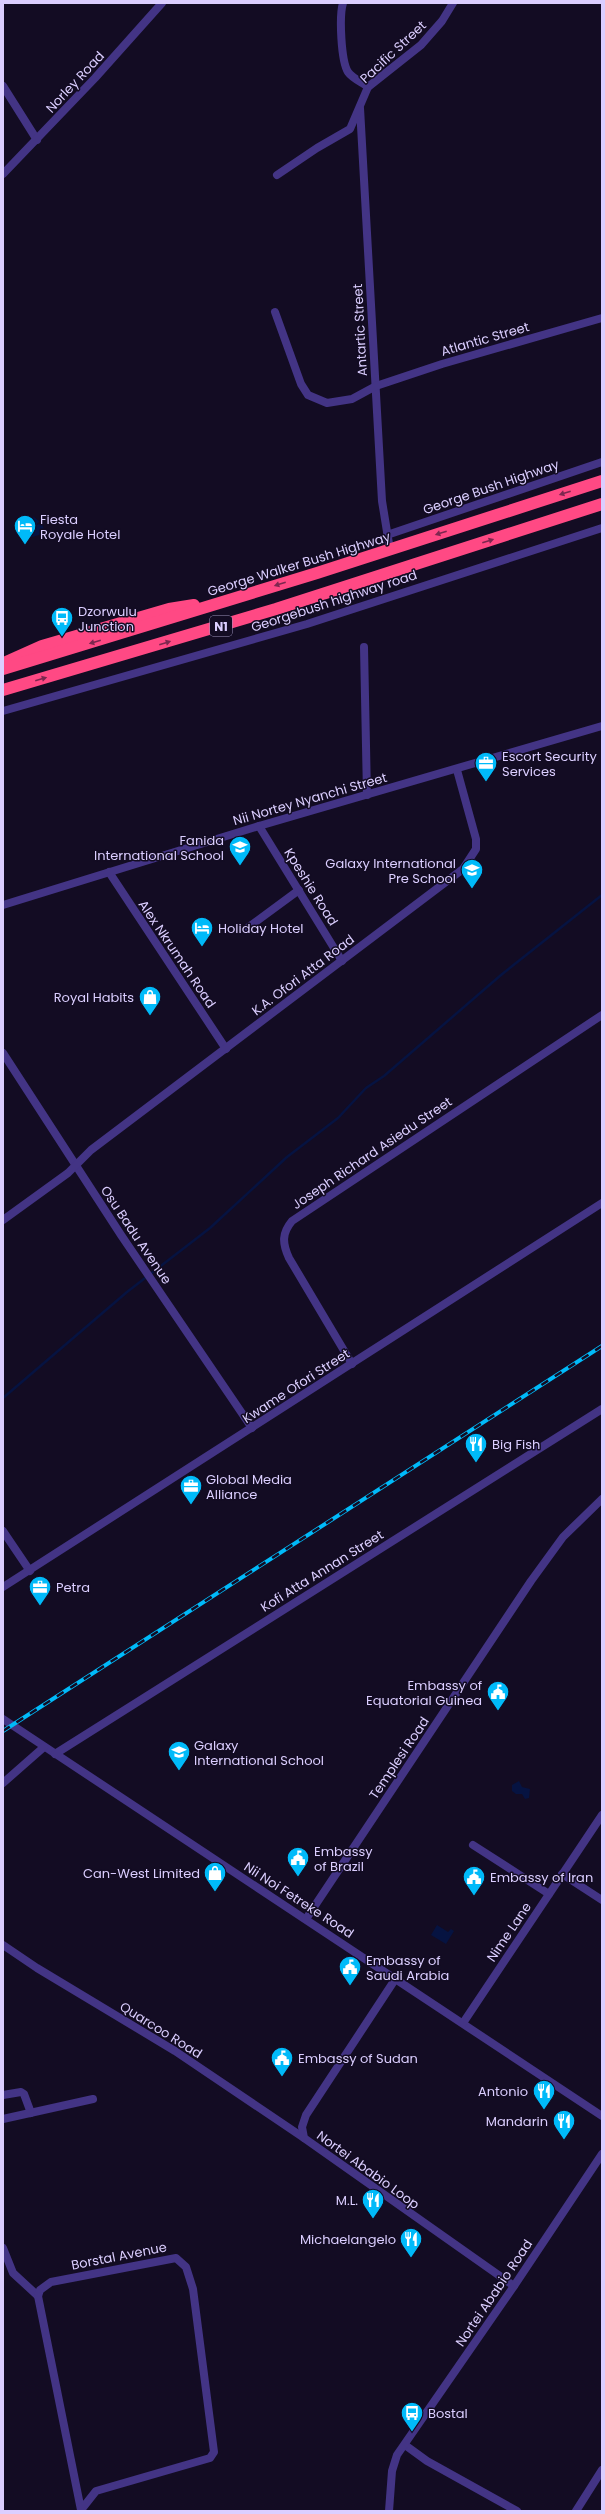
<svg xmlns="http://www.w3.org/2000/svg" width="605" height="2514" viewBox="0 0 605 2514" font-family="Poppins,sans-serif">
<style>
.water{fill:#061341}
.lines{fill:none;stroke-linecap:round;stroke-linejoin:round}
.stream{stroke:#061341;stroke-width:2.5}
.street{stroke:#433485;stroke-width:8}
.highway{stroke:#ff4984;stroke-width:12}
.rail-casing{stroke:#00baf9;stroke-width:4}
.rail{stroke:#130c23;stroke-width:2.5;stroke-dasharray:8;stroke-linecap:butt}
.oneway{fill:#7d274f}
.labels{text-anchor:middle;dominant-baseline:central;stroke-width:3;stroke-linejoin:round;paint-order:stroke}
.shield{fill:#130c23;stroke:#9f94bd;stroke-width:1}
.shield-label{font-size:12px;font-weight:bold;fill:#dbceff}
.street-label{font-size:13px;fill:#dbceff;stroke:#130c23}
.poi-label{font-size:13px;fill:#dbceff;stroke:#130c23;text-anchor:start}
</style>
<rect width="100%" height="100%" fill="#130c23"/>
<g class="water">
<polygon points="34,517 40,522 37,523 37,525 42,523 45,533 26,539 23,529 34,526 27,526 31,518"/>
<polygon points="519,1781 522,1787 530,1789 529,1798 525,1799 522,1794 516,1794 512,1791 512,1785"/>
<polygon points="437,1925 448,1932 451,1929 454,1931 446,1944 431,1935"/>
</g>
<g class="lines">
<polyline class="stream" points="3,1398 127,1292 210,1228 287,1157 338,1118 366,1088 384,1076 501,975 602,895"/>
<g class="street">
<path d="M343,3C339,16 341,61 348,72C352,78 363,83 368,87"/>
<polyline points="3,86 37,140"/>
<polyline points="360,108 382,501 390,550"/>
<polyline points="3,174 95,78 162,3"/>
<polyline points="277,175 317,148 350,129 368,87 421,45 442,21 453,3"/>
<polyline points="275,312 301,384 308,395 327,403 352,399 376,386 442,364 602,318"/>
<polyline points="387,535 602,462"/>
<polyline points="364,647 367,795"/>
<polyline points="3,711 307,624 602,528"/>
<polyline points="259,826 342,961"/>
<polyline points="109,872 226,1049"/>
<polyline points="3,905 259,826 602,726"/>
<polyline points="246,929 299,890"/>
<polyline points="3,1053 121,1235 252,1428"/>
<polyline points="3,1220 68,1173 91,1150 463,869 476,849 476,839 457,770"/>
<path d="M352,1364L289,1258C282,1243 282,1233 292,1221L602,1015"/>
<polyline points="3,1531 30,1571"/>
<polyline points="3,1587 602,1203"/>
<polyline points="3,1719 602,2116"/>
<polyline points="55,1754 602,1409"/>
<polyline points="3,1783 44,1747"/>
<polyline points="473,1845 549,1894"/>
<polyline points="562,1874 602,1900"/>
<polyline points="306,1919 531,1581 563,1537 602,1499"/>
<polyline points="3,1945 37,1968 175,2051 304,2138"/>
<polyline points="396,1978 306,2115 302,2127 304,2138 514,2286"/>
<polyline points="463,2023 602,1815"/>
<polyline points="3,2095 21,2092 24,2094 31,2113"/>
<polyline points="3,2119 93,2099"/>
<polyline points="3,2248 13,2273 38,2296"/>
<polygon points="176,2258 186,2267 193,2289 214,2452 210,2458 96,2491 81,2510 38,2296 40,2290 51,2282"/>
<polyline points="405,2445 427,2461 517,2511"/>
<polyline points="389,2511 392,2471 397,2455 514,2286 602,2154"/>
<polyline points="576,2511 602,2470"/>
</g>
<g class="highway">
<polyline points="4,663 42,646 169,609 194,605"/>
<polyline points="3,669 317,573 602,481"/>
<polyline points="3,690 276,609 602,504"/>
</g>
<g class="rail-casing">
<polyline id="rail" points="3,1731 602,1346"/>
</g>
<use href="#rail" class="rail"/>
</g>
<defs><path id="oneway-solid" d="M-6-.8H1V-3.2L6.5 0L1 3.2V.8H-6Z"/></defs>
<g class="oneway">
<use href="#oneway-solid" transform="translate(565 493) rotate(162)"/>
<use href="#oneway-solid" transform="translate(441 533) rotate(162)"/>
<use href="#oneway-solid" transform="translate(488 541) rotate(-18)"/>
<use href="#oneway-solid" transform="translate(280 584) rotate(163)"/>
<use href="#oneway-solid" transform="translate(95 642) rotate(164)"/>
<use href="#oneway-solid" transform="translate(165 643) rotate(-17)"/>
<use href="#oneway-solid" transform="translate(41 679) rotate(-16)"/>
</g>
<defs>
<g id="hotel-pin" transform="scale(1.15)"><path d="M0 17L-7.5 6A9.5 9.5 0 1 1 7.5 6Z" fill="#00baf9" stroke="#130c23"/><path d="M-6-4.5h1.5V1H6V5H4.5V3h-9V5H-6ZM-4 0a1.8 1.8 0 1 1 3.6 0ZM.5 0V-2.5h3Q6-2.5 6 0Z" fill="#fff"/></g>
<g id="bus-pin" transform="scale(1.15)"><path d="M0 17L-7.5 6A9.5 9.5 0 1 1 7.5 6Z" fill="#00baf9" stroke="#130c23"/><path d="M-5-6H5V4H4V6H2V4H-2V6H-4V4H-5ZM-3.5-4V0h7V-4ZM-3.5 1.2v1.5H-2V1.2ZM2 1.2v1.5H3.5V1.2Z" fill="#fff"/></g>
<g id="office-pin" transform="scale(1.15)"><path d="M0 17L-7.5 6A9.5 9.5 0 1 1 7.5 6Z" fill="#00baf9" stroke="#130c23"/><path d="M-6-3h4V-5.5h4V-3h4V5H-6ZM-1-4.5V-3h2v-1.5ZM-6 0V1H6V0Z" fill="#fff"/></g>
<g id="school-pin" transform="scale(1.15)"><path d="M0 17L-7.5 6A9.5 9.5 0 1 1 7.5 6Z" fill="#00baf9" stroke="#130c23"/><path d="M0-5L7-2L0 1L-7-2ZM-4 1L0 2.5L4 1V4Q0 6-4 4Z" fill="#fff"/></g>
<g id="shop-pin" transform="scale(1.15)"><path d="M0 17L-7.5 6A9.5 9.5 0 1 1 7.5 6Z" fill="#00baf9" stroke="#130c23"/><path d="M-5-2.5h2.3a2.7 3.5 0 0 1 5.4 0H5L5.5 6h-11ZM-1.5-2.5h3a1.5 2.3 0 0 0-3 0Z" fill="#fff"/></g>
<g id="restaurant-pin" transform="scale(1.15)"><path d="M0 17L-7.5 6A9.5 9.5 0 1 1 7.5 6Z" fill="#00baf9" stroke="#130c23"/><path d="M-5-6h1v4h1v-4h1v4h1v-4h1v5L-1.5 .5V6h-2V.5L-5-1ZM5-6V6H3V1.5H1.5Q1.5-4 5-6Z" fill="#fff"/></g>
<g id="civic-pin" transform="scale(1.15)"><path d="M0 17L-7.5 6A9.5 9.5 0 1 1 7.5 6Z" fill="#00baf9" stroke="#130c23"/><path d="M-.6-6.5H3V-4.5H.6V-3L4-1V1h2V6H-6V1h2V-1L-.6-3ZM-1.2 2.5V6h2.4V2.5Z" fill="#fff"/></g>
</defs>
<g fill-rule="evenodd">
<use href="#hotel-pin" x="25" y="526"/>
<use href="#bus-pin" x="62" y="618"/>
<use href="#office-pin" x="486" y="763"/>
<use href="#school-pin" x="240" y="847"/>
<use href="#school-pin" x="472" y="870"/>
<use href="#hotel-pin" x="202" y="928"/>
<use href="#shop-pin" x="150" y="997"/>
<use href="#restaurant-pin" x="476" y="1444"/>
<use href="#office-pin" x="191" y="1486"/>
<use href="#office-pin" x="40" y="1587"/>
<use href="#civic-pin" x="498" y="1692"/>
<use href="#school-pin" x="179" y="1752"/>
<use href="#civic-pin" x="298" y="1858"/>
<use href="#shop-pin" x="215" y="1873"/>
<use href="#civic-pin" x="474" y="1877"/>
<use href="#civic-pin" x="350" y="1967"/>
<use href="#civic-pin" x="282" y="2058"/>
<use href="#restaurant-pin" x="544" y="2091"/>
<use href="#restaurant-pin" x="564" y="2121"/>
<use href="#restaurant-pin" x="373" y="2200"/>
<use href="#restaurant-pin" x="411" y="2239"/>
<use href="#bus-pin" x="412" y="2413"/>
</g>
<g class="labels">
<rect class="shield" x="210" y="616" width="22" height="20" rx="3"/>
<g class="shield-label">
<text x="221" y="626">N1</text>
</g>
<g class="street-label">
<text transform="translate(393 52) rotate(-43)">Pacific Street</text>
<text transform="translate(75 82) rotate(-47)">Norley Road</text>
<text transform="translate(360 330) rotate(-93)">Antartic Street</text>
<text transform="translate(485 339) rotate(-16)">Atlantic Street</text>
<text transform="translate(491 487) rotate(-19)">George Bush Highway</text>
<text transform="translate(299 564) rotate(-17)">George Walker Bush Highway</text>
<text transform="translate(334 601) rotate(-18)">Georgebush highway road</text>
<text transform="translate(310 799) rotate(-16)">Nii Nortey Nyanchi Street</text>
<text transform="translate(311 887) rotate(58)">Kpeshie Road</text>
<text transform="translate(177 954) rotate(56)">Alex Nkrumah Road</text>
<text transform="translate(303 975) rotate(-37)">K.A. Ofori Atta Road</text>
<text transform="translate(372 1153) rotate(-34)">Joseph Richard Asiedu Street</text>
<text transform="translate(136 1235) rotate(56)">Osu Badu Avenue</text>
<text transform="translate(296 1386) rotate(-33)">Kwame Ofori Street</text>
<text transform="translate(322 1571) rotate(-32)">Kofi Atta Annan Street</text>
<text transform="translate(399 1758) rotate(-56)">Templesi Road</text>
<text transform="translate(299 1900) rotate(33)">Nii Noi Fetreke Road</text>
<text transform="translate(509 1932) rotate(-56)">Nime Lane</text>
<text transform="translate(161 2030) rotate(32)">Quarcoo Road</text>
<text transform="translate(368 2170) rotate(36)">Nortei Ababio Loop</text>
<text transform="translate(119 2256) rotate(-11)">Borstal Avenue</text>
<text transform="translate(494 2293) rotate(-56)">Nortei Ababio Road</text>
</g>
<g class="poi-label">
<text x="40" y="519">Fiesta<tspan x="40" dy="15">Royale Hotel</tspan></text>
<text x="78" y="611">Dzorwulu<tspan x="78" dy="15">Junction</tspan></text>
<text x="502" y="756">Escort Security<tspan x="502" dy="15">Services</tspan></text>
<text x="224" y="840" text-anchor="end">Fanida<tspan x="224" dy="15">International School</tspan></text>
<text x="456" y="863" text-anchor="end">Galaxy International<tspan x="456" dy="15">Pre School</tspan></text>
<text x="218" y="928">Holiday Hotel</text>
<text x="134" y="997" text-anchor="end">Royal Habits</text>
<text x="492" y="1444">Big Fish</text>
<text x="206" y="1479">Global Media<tspan x="206" dy="15">Alliance</tspan></text>
<text x="56" y="1587">Petra</text>
<text x="482" y="1685" text-anchor="end">Embassy of<tspan x="482" dy="15">Equatorial Guinea</tspan></text>
<text x="194" y="1745">Galaxy<tspan x="194" dy="15">International School</tspan></text>
<text x="314" y="1851">Embassy<tspan x="314" dy="15">of Brazil</tspan></text>
<text x="200" y="1873" text-anchor="end">Can-West Limited</text>
<text x="490" y="1877">Embassy of Iran</text>
<text x="366" y="1960">Embassy of<tspan x="366" dy="15">Saudi Arabia</tspan></text>
<text x="298" y="2058">Embassy of Sudan</text>
<text x="528" y="2091" text-anchor="end">Antonio</text>
<text x="548" y="2121" text-anchor="end">Mandarin</text>
<text x="358" y="2200" text-anchor="end">M.L.</text>
<text x="396" y="2239" text-anchor="end">Michaelangelo</text>
<text x="428" y="2413">Bostal</text>
</g>
</g>
<rect width="605" height="2514" fill="none" stroke="#dbceff" stroke-width="8"/>
</svg>
